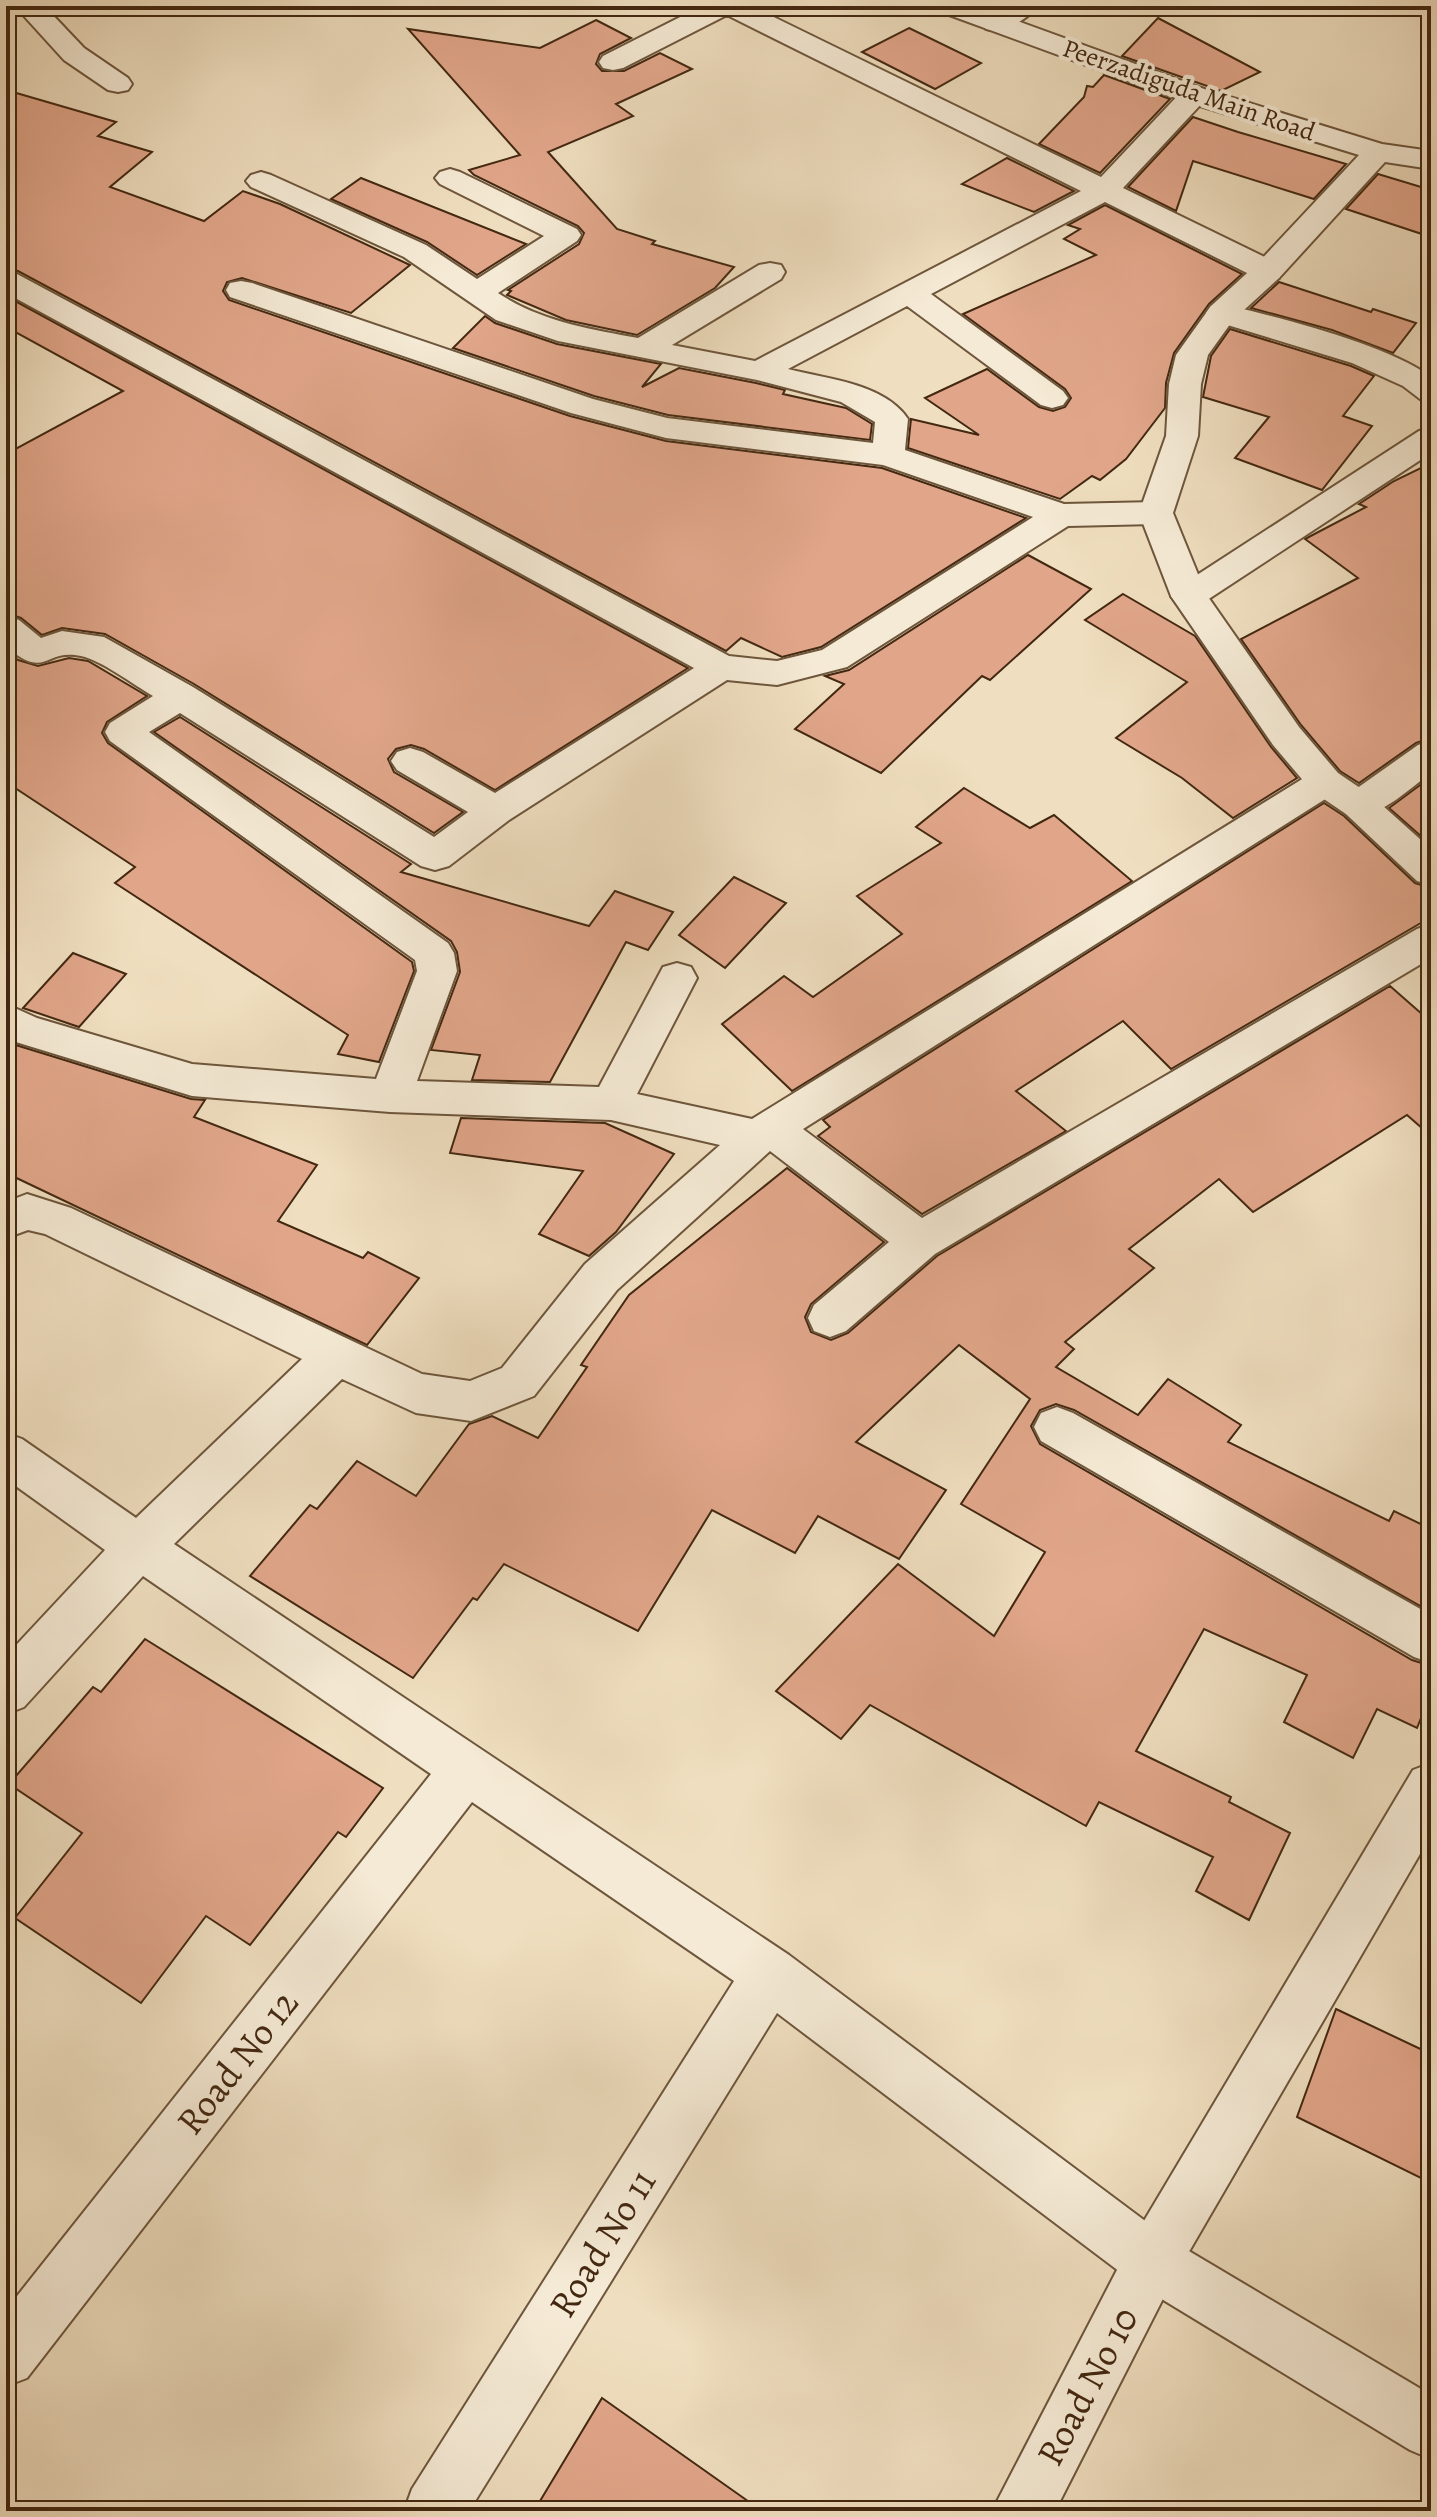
<svg xmlns="http://www.w3.org/2000/svg" width="1437" height="2517" viewBox="0 0 1437 2517" font-family="Alegreya,serif">
<style>
.building{fill:#e1a68a;stroke:#432811;stroke-width:2}
.lines{fill:none;stroke-linecap:round;stroke-linejoin:round}
.minor-casing{stroke:#6e563c;stroke-width:4}
.tertiary-casing{stroke:#6e563c;stroke-width:4}
.minor{fill:#f5ead5;fill-rule:evenodd}
.tertiary{fill:#f5ead5;fill-rule:evenodd}
.labels{text-anchor:middle;dominant-baseline:central;stroke-width:8;stroke-linejoin:round;paint-order:stroke}
.far-street-label{font-size:26px;fill:#432811;stroke:#f5ead5}
.near-street-label{font-size:38px;fill:#432811;stroke:#f5ead5}
</style>
<rect width="100%" height="100%" fill="#efdebf"/>
<filter id="stains"><feTurbulence type="fractalNoise" baseFrequency=".0025" numOctaves="4"/><feColorMatrix values="0 0 0 0 .2 0 0 0 0 .09 0 0 0 0 .02 0 0 0 .5 -.17"/></filter>
<radialGradient id="worn" r=".72"><stop offset=".6" stop-color="#630" stop-opacity="0"/><stop offset="1" stop-color="#630" stop-opacity=".3"/></radialGradient>
<g class="building">
<polygon points="1158,18 1260,72 1221,91 1122,56"/>
<polygon points="596,20 631,38 600,54 596,64 602,71 624,71 660,53 692,69 616,104 633,116 548,152 617,229 655,241 652,244 734,267 715,288 637,335 566,320 507,295 511,291 508,290 579,244 584,233 578,226 474,175 469,170 520,155 408,29 540,48"/>
<polygon points="909,28 981,63 935,89 862,52"/>
<polygon points="1104,75 1170,99 1100,173 1039,144 1084,97 1087,86 1093,87"/>
<polygon points="6,90 116,122 98,136 152,152 110,187 204,221 243,191 280,204 410,265 351,313 242,278 227,282 223,291 229,300 570,416 666,441 882,468 1026,518 821,647 782,657 741,638 726,651 18,271 6,269"/>
<polygon points="1193,117 1238,132 1346,164 1314,199 1193,161 1176,211 1128,187"/>
<polygon points="1007,158 1074,191 1034,212 962,184"/>
<polygon points="1378,174 1431,190 1431,237 1346,209"/>
<polygon points="361,178 526,244 477,275 427,242 331,199"/>
<polygon points="1105,205 1242,274 1209,304 1174,353 1166,383 1165,408 1126,459 1100,480 1092,476 1060,499 908,448 911,419 979,435 925,398 987,369 1039,407 1053,411 1065,407 1071,398 1065,389 963,314 1096,255 1064,239 1080,229 1068,225"/>
<polygon points="1279,282 1371,312 1373,309 1416,323 1393,353 1332,330 1251,308"/>
<polygon points="6,296 688,668 495,790 424,749 411,745 396,749 388,759 394,772 463,812 434,833 194,684 105,634 62,628 42,635 21,618 6,613 6,454 123,391 6,327"/>
<polygon points="485,316 495,323 557,344 661,364 642,387 679,368 756,383 785,390 783,394 846,408 872,424 870,440 668,415 594,396 453,348"/>
<polygon points="1230,329 1351,366 1374,376 1343,416 1372,426 1322,490 1235,458 1269,417 1203,397 1211,356"/>
<polygon points="1431,463 1431,738 1416,743 1359,783 1340,771 1301,725 1241,639 1358,578 1305,539 1366,507 1359,504 1394,481"/>
<polygon points="1028,555 1091,589 990,680 982,676 881,773 795,729 844,684 825,676 849,670"/>
<polygon points="1123,594 1195,636 1271,747 1297,778 1233,818 1182,778 1116,738 1187,682 1085,620"/>
<polygon points="6,651 18,660 38,666 69,658 88,661 147,696 107,722 102,733 108,743 412,962 414,971 379,1062 338,1054 348,1035 115,883 135,867 6,782"/>
<polygon points="180,717 411,864 401,872 589,926 615,891 673,912 648,950 626,942 550,1082 472,1080 480,1055 431,1050 460,972 457,952 451,941 154,732"/>
<polygon points="1431,777 1431,845 1389,808"/>
<polygon points="964,788 1030,828 1054,815 1132,881 792,1091 722,1024 784,976 813,997 902,934 857,896 941,843 916,827"/>
<polygon points="1324,803 1344,816 1415,883 1431,888 1431,917 1171,1069 1123,1021 1016,1091 1066,1131 922,1214 818,1136 830,1127 823,1120"/>
<polygon points="734,877 786,903 725,968 679,935"/>
<polygon points="73,953 126,974 79,1027 23,1008"/>
<polygon points="1390,986 1431,1022 1431,1136 1407,1115 1253,1212 1219,1179 1129,1249 1154,1268 1065,1342 1074,1349 1056,1367 1138,1415 1168,1379 1241,1425 1228,1442 1389,1521 1394,1511 1431,1529 1431,1612 1074,1410 1056,1404 1040,1410 1031,1426 1040,1444 1412,1660 1431,1666 1431,1693 1417,1728 1377,1709 1353,1758 1284,1722 1307,1675 1204,1629 1136,1751 1231,1797 1229,1802 1290,1833 1249,1920 1196,1891 1213,1857 1099,1802 1086,1826 870,1705 841,1739 776,1691 898,1564 994,1636 1045,1552 961,1504 1030,1399 959,1345 856,1442 946,1490 899,1559 818,1516 795,1553 712,1510 638,1631 504,1564 477,1600 473,1598 413,1678 250,1576 310,1505 317,1509 357,1461 416,1496 469,1424 492,1416 538,1438 587,1367 581,1365 629,1295 787,1168 884,1242 811,1304 805,1317 811,1332 831,1340 848,1333 937,1256"/>
<polygon points="6,1042 191,1099 205,1100 194,1117 317,1165 278,1221 363,1258 368,1252 419,1278 367,1345 6,1173"/>
<polygon points="461,1118 605,1123 674,1154 616,1232 589,1256 539,1234 583,1171 450,1153"/>
<polygon points="145,1639 383,1788 346,1837 338,1832 250,1945 206,1916 141,2003 15,1918 82,1833 9,1784 93,1687 101,1692"/>
<polygon points="1336,2009 1431,2054 1431,2183 1297,2117"/>
<polygon points="602,2398 762,2511 534,2511"/>
</g>
<g class="lines">
<g class="minor-casing">
<g id="minor">
<path d="M702,6H751L1101,177L1184,89L1194,87L1204,89L1208,95L1204,101L1123,188L1279,264L1283,271L1279,278L1268,280L1257,278L1105,202L931,294L1063,391L1068,398L1063,405L1052,408L1041,405L907,306L788,369C826,379 884,383 908,419L905,450L1064,504L1156,502L1168,505L1173,513L1168,521L1156,524L1068,526L847,667L777,685L727,680L509,820L449,866L435,870L421,866L180,713L149,732L448,943L454,953L457,971L417,1081L599,1087L663,967L677,963L691,967L697,978L637,1094L752,1119L1312,773L1325,769L1338,773L1344,782L1338,791L803,1129L922,1218L1417,929L1431,924V958L935,1254L846,1331L830,1337L814,1331L808,1318L814,1305L889,1242L770,1151L617,1290L534,1396L471,1421L416,1413L342,1379L174,1544L789,1955L1172,2241L1431,2395V2459L1410,2450L1132,2281L777,2013L469,2511H404L412,2489L734,1981L472,1802L27,2378L6,2386V2310L431,1774L143,1576L24,1707L6,1714V1656L105,1550L6,1479V1433L22,1439L136,1518L302,1359L45,1234L28,1230L6,1238V1202L27,1194L71,1208L422,1374L470,1381L502,1368L585,1264L720,1145L611,1120L390,1112L192,1096L6,1039V1004L37,1018L192,1064L376,1079L417,971L415,960L110,741L105,732L110,723L153,696C134,685 101,660 81,656C43,648 48,681 6,647V616L19,620L41,638L62,631L104,637L193,687L434,837L468,812L397,770L391,761L397,752L410,748L423,752L495,793L694,668L6,293V272L17,274L729,656L777,661L822,650L1033,517L883,465L666,438L571,413L230,297L226,290L230,283L241,281L252,283L593,399L667,418L873,443L875,422L841,402L757,380L558,341L496,320L404,257L251,187L246,181L251,175L261,172L271,175L426,245L477,279L544,236L440,184L435,178L440,172L450,169L460,172L577,229L581,235L577,241L498,293C540,321 589,329 638,338L759,265L770,263L781,265L785,272L781,279L672,345L755,361L1081,191L727,15L623,68L613,70L603,68L599,62L603,56Z"/>
<path d="M1004,6H1037C1026,21 1004,33 986,29L982,23Z"/>
<polygon points="38,8 48,10 84,48 128,78 132,84 128,90 118,92 108,90 64,60 24,16 28,10"/>
<path d="M1222,304C1278,317 1387,344 1431,377V402L1420,399L1403,386L1352,363L1211,320L1206,313L1211,306Z"/>
<polygon points="1431,428 1431,453 1201,604 1189,607 1177,604 1171,596 1177,588 1419,431"/>
<path d="M1431,741V773C1407,790 1376,823 1346,814L1340,805L1346,796L1418,745Z"/>
<polygon points="1057,1407 1073,1413 1431,1615 1431,1663 1414,1657 1041,1441 1034,1427 1041,1413"/>
</g>
</g>
<g class="tertiary-casing">
<g id="tertiary">
<polygon points="937,6 976,6 1204,89 1382,144 1431,151 1431,169 1385,162 1279,278 1233,320 1208,355 1201,384 1198,436 1173,513 1206,594 1299,727 1338,773 1372,796 1431,849 1431,885 1417,881 1346,814 1312,791 1273,745 1171,596 1139,513 1166,436 1169,384 1176,355 1211,306 1257,264 1359,155 1184,101 941,12"/>
<polygon points="1431,1763 1431,1835 1172,2281 1055,2511 992,2511 1132,2241 1413,1770"/>
</g>
</g>
<use href="#minor" class="minor"/>
<use href="#tertiary" class="tertiary"/>
</g>
<g class="labels">
<g class="far-street-label">
<text transform="translate(1189 90) rotate(19)">Peerzadiguda Main Road</text>
</g>
<g class="near-street-label">
<text transform="translate(237 2062) rotate(-52)">Road No 12</text>
<text transform="translate(602 2243) rotate(-58)">Road No 11</text>
<text transform="translate(1087 2386) rotate(-62)">Road No 10</text>
</g>
</g>
<rect width="1437" height="2517" fill="none" stroke="#efdebf" stroke-width="32"/>
<rect x="8" y="8" width="1421" height="2501" fill="none" stroke="#432811" stroke-width="4"/>
<rect x="16" y="16" width="1405" height="2485" fill="none" stroke="#432811" stroke-width="2"/>
<rect width="100%" height="100%" filter="url(#stains)"/>
<rect width="100%" height="100%" fill="url(#worn)"/>
</svg>
